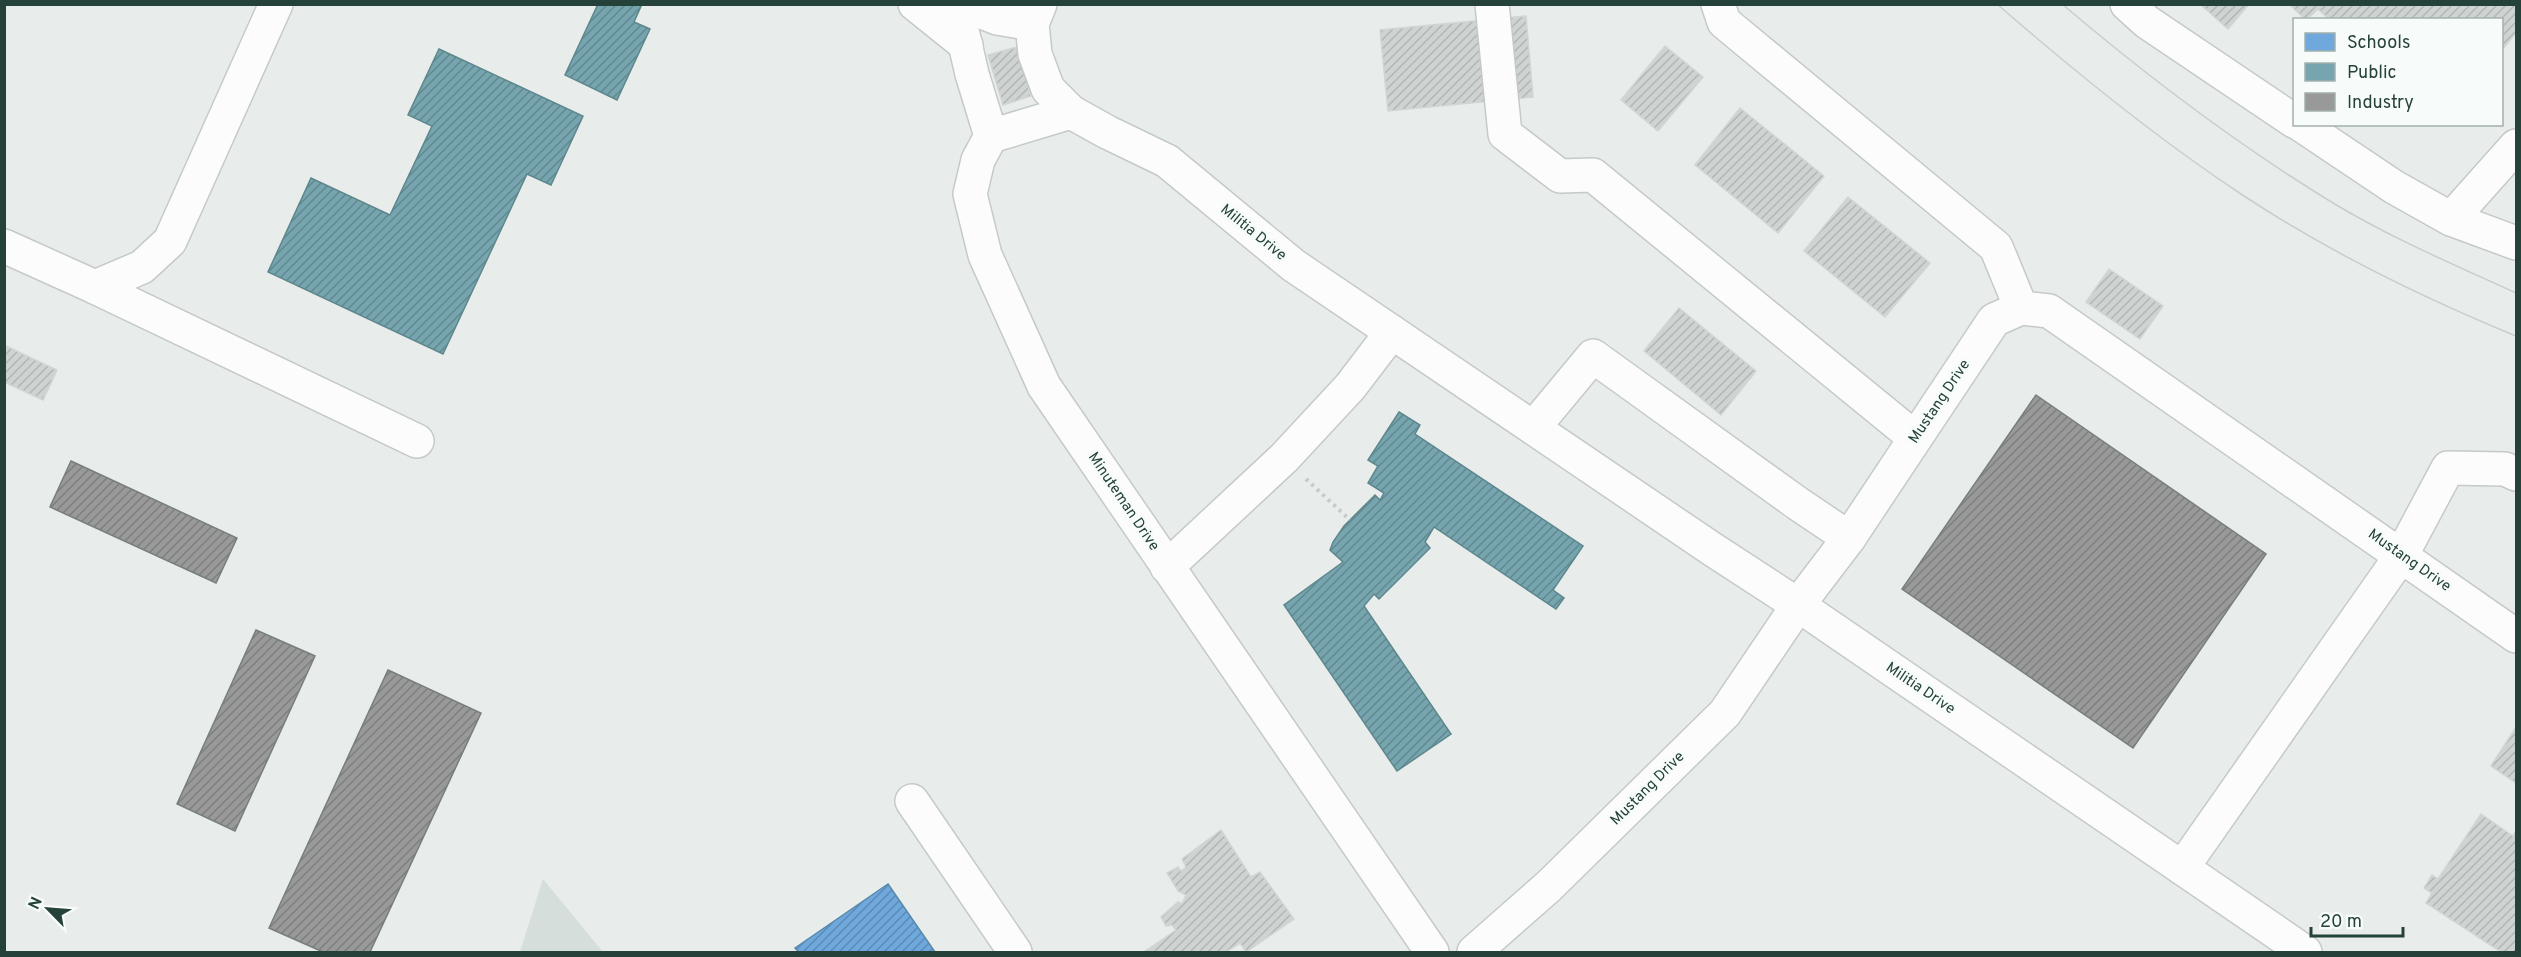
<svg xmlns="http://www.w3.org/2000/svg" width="2521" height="957" viewBox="0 0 2521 957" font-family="Overpass,sans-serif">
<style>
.built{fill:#d6dedb}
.schools{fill:url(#schools-hatch);stroke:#5889ab;stroke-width:1.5}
.public{fill:url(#public-hatch);stroke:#5d878c;stroke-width:1.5}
.industry{fill:url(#industry-hatch);stroke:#767f7c;stroke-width:1.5}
.building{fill:url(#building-hatch);stroke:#d1d6d4;stroke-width:1.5}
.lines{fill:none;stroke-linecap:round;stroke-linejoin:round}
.minor-casing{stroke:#c5cac8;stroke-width:36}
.path{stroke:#c3ccca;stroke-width:4;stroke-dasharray:3 4.5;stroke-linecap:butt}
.minor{stroke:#fcfcfc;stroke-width:33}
.tram{stroke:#c9cdcc;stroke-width:1.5}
.labels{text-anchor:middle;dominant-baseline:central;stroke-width:6;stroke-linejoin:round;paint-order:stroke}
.street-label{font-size:15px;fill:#24423a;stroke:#f7fbf9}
</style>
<defs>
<pattern id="schools-hatch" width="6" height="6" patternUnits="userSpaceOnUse" patternTransform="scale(1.5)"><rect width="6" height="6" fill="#6fa8dc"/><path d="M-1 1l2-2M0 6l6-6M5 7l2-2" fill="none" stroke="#5b8ab3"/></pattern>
<pattern id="public-hatch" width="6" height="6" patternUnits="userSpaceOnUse" patternTransform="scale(1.5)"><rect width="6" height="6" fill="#76a5af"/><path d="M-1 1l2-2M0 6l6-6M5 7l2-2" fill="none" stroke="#61888f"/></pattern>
<pattern id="industry-hatch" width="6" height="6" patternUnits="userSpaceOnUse" patternTransform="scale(1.5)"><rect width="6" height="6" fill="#999"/><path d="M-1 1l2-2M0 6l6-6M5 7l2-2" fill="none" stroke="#7d7e7e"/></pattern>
<pattern id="building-hatch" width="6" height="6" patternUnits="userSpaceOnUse" patternTransform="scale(1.5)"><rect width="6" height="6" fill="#cfd4d2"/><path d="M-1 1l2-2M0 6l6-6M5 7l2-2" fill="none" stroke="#b2b7b5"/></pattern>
</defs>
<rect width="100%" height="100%" fill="#e8edeb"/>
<polygon class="built" points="543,879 603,952 520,952"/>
<polygon class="schools" points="888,884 935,952 799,952 795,948"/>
<g class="public">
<polygon points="598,4 642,4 634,22 650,29 617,100 565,75"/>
<polygon points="439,49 583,116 551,185 527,174 443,354 268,272 311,178 390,215 432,126 408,115"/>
<polygon points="1399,412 1420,425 1415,434 1583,546 1553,590 1564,598 1556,609 1434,527 1425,542 1430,548 1379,599 1374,594 1364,606 1451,734 1397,771 1284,605 1343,562 1330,550 1333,542 1344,526 1375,495 1380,500 1384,493 1368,483 1378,466 1368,460"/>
</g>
<g class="industry">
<polygon points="2036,395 2266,554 2133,748 1902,589"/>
<polygon points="71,461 237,538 216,583 50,507"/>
<polygon points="256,630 315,656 235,831 177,804"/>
<polygon points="388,670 481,713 370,952 323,952 269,928"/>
</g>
<g class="building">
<polygon points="2200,4 2249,4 2228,29"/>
<polygon points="2289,4 2516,4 2516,33 2502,50 2502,20 2330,20 2318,9 2306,20"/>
<polygon points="1526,16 1533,97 1388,111 1380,30"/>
<polygon points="1665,46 1703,77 1658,131 1621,100"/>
<polygon points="1017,47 1031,96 1003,105 988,55"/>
<polygon points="1740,108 1824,176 1778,233 1695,165"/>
<polygon points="1848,197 1930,263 1885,317 1804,251"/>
<polygon points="2109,269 2163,306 2140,339 2086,302"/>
<polygon points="1679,308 1756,371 1721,415 1644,351"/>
<polygon points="4,345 57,370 43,400 4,382"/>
<polygon points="2516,727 2516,783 2491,766"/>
<polygon points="2481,814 2513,836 2516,830 2516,952 2501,952 2426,903 2432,893 2424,888 2432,875 2438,879"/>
<polygon points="1221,830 1251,877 1260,872 1294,919 1246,952 1240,943 1226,952 1144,952 1176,930 1172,925 1166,926 1161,917 1178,902 1182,904 1186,895 1178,891 1167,873 1178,867 1181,871 1186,867 1182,859"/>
</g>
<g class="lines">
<g class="minor-casing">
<g id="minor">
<polyline points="915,4 966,45"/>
<polyline points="956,4 972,74 991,136 978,160 970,194 985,255 1044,386 1432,952"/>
<polyline points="962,4 997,18 1032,24"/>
<polyline points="1040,4 1032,24 1035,54 1048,89 1071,112 1107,132 1167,161 1293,265 1712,549 1798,605 2305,952"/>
<polyline points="1492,4 1505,134 1560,176 1593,175 1915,438"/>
<polyline points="1718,4 1724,22 1996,247 2021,308"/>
<polyline points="2127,4 2147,22 2294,121"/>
<polyline points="2300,124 2394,187 2451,219 2516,146"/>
<polyline points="991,136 1071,112"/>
<polyline points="2451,219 2516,243"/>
<polyline points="4,246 95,287 142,267 170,241 276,4"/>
<polyline points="95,287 417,441"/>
<polyline points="1534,427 1593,356 1797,503 1849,538"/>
<polyline points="1167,567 1284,458 1350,387 1392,332"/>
<polyline points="912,801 1015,952"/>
<polyline points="2182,868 2401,556 2448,468 2505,469 2516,474"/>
<polyline points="1474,952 1549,886 1725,713 1798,605 1849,538 1994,320 2021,308 2049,311 2516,636"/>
</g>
</g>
<polyline class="path" points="1306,479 1350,520"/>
<use href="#minor" class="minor"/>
<g class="tram">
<path d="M1997,4C2075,72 2155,137 2241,194C2327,251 2421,297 2516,336"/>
<path d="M2062,4C2148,77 2238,145 2333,203C2391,238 2455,265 2516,293"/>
</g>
</g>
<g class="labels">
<g class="street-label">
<text transform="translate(1253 233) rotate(39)">Militia Drive</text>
<text transform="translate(1940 402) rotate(-56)">Mustang Drive</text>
<text transform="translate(1123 502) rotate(56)">Minuteman Drive</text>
<text transform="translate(2409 561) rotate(35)">Mustang Drive</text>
<text transform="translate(1920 689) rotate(34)">Militia Drive</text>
<text transform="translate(1648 789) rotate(-45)">Mustang Drive</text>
</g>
</g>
<rect width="2521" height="957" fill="none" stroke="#24423a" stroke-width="12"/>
<rect x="2293" y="18" width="210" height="108" fill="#f7fbf9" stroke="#a3b1ad" stroke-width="1.5"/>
<rect x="2305" y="33" width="30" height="18" fill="#6fa8dc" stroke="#a3b1ad" stroke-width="1.5"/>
<text x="2347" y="48" font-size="18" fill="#24423a">Schools</text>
<rect x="2305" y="63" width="30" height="18" fill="#76a5af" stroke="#a3b1ad" stroke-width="1.5"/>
<text x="2347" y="78" font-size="18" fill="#24423a">Public</text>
<rect x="2305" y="93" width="30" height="18" fill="#999999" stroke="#a3b1ad" stroke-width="1.5"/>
<text x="2347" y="108" font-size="18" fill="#24423a">Industry</text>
<g transform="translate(48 909) rotate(295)" stroke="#f7fbf9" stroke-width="4.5" paint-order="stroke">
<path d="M0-4.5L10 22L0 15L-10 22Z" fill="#24423a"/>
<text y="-9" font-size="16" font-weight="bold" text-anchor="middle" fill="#24423a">N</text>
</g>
<path d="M2311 927v9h92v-9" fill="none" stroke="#24423a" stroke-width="3"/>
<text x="2320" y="927" font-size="18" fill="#24423a" stroke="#f7fbf9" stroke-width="4.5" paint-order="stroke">20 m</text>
</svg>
